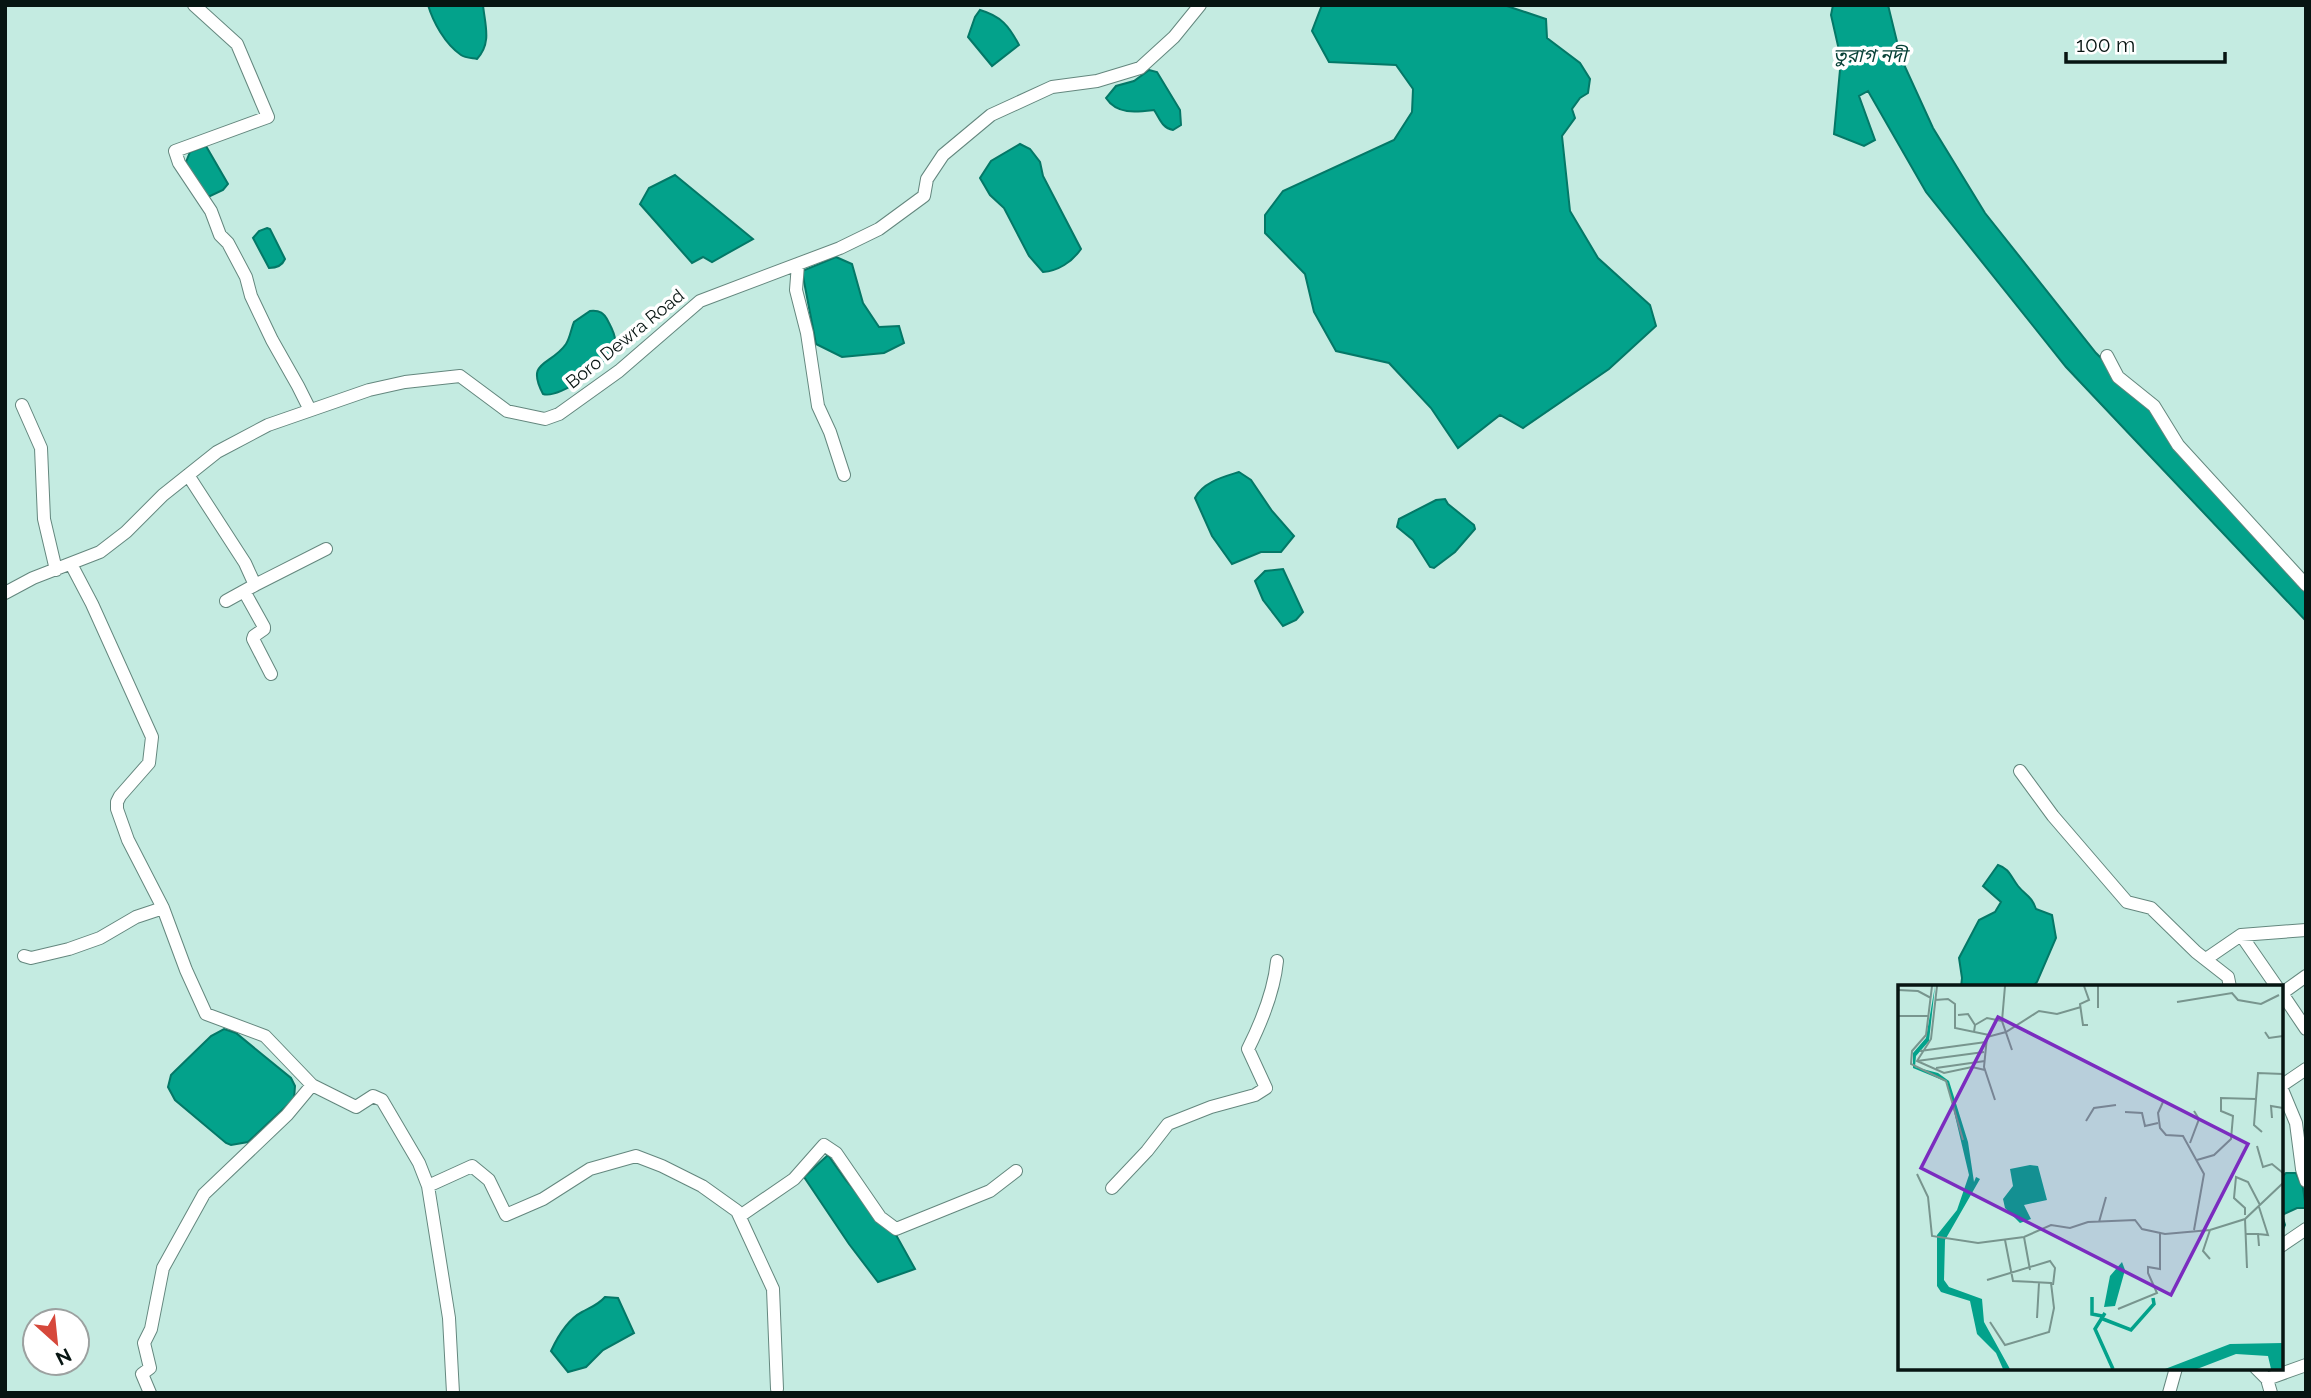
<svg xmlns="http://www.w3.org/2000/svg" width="2311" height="1398" viewBox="0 0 2311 1398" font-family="Raleway,'Noto Sans Bengali',sans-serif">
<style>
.water{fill:#03a28b;stroke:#047867;stroke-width:2}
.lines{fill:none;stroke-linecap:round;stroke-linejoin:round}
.minor-casing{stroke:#64877e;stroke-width:14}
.minor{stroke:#fff;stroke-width:12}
.labels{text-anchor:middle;stroke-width:7;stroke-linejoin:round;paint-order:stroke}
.street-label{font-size:18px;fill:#071512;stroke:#fff}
.water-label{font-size:19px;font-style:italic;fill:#084238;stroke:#fff}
.inset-river{fill:none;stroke:#03a28b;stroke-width:3.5}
.inset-road{fill:none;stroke:#78958e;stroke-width:2}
.view{fill:#7b2cbf;fill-opacity:0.15;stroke:#7b2cbf;stroke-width:3.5}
.inset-edge{fill:none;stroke:#071512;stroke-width:3.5}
</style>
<rect width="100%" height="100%" fill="#c4ebe1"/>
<path class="water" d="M 428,5 L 483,5 C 485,25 492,43 477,59 C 472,58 465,58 461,55 C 445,44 433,22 428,5 Z
M 1322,5 L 1504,5 L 1546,19 L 1547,38 L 1580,63 L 1590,79 L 1588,93 L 1580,98 L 1572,109 L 1575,118 L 1562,136 L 1570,211 L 1598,258 L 1650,305 L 1656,326 L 1609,369 L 1523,428 L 1500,415 L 1458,448 L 1431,408 L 1389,363 L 1336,351 L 1314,312 L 1305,274 L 1265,233 L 1265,215 L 1283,191 L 1394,140 L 1412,112 L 1413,89 L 1396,65 L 1329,62 L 1312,31 Z
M 1833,5 L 1888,5 L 1901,58 L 1933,128 L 1985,213 L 2096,353 L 2143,400 L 2306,585 L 2306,621 L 2066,367 L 1926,192 L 1868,91 L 1859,96 L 1875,140 L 1864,146 L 1834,134 L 1841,59 L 1831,15 Z
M 980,10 C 1001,16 1009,26 1019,45 L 992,66 L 968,37 L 975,17 Z
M 1149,70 L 1157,72 L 1180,110 L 1181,125 L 1173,130 C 1162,128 1160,119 1154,110 C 1137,112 1117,115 1106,98 L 1116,86 L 1134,81 Z
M 1020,144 L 1030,149 L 1040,162 L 1043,176 L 1081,249 C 1072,262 1058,271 1043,272 L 1029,256 L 1004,208 L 990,195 L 980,178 L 991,161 Z
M 206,146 L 228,184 L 223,190 L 208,197 L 199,188 L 186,162 L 190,152 Z
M 675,175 L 753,239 L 712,262 L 703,257 L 692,263 L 640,204 L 649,188 Z
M 267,228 L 270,229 L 285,259 C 282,266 276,268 269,268 L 253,238 L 259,231 Z
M 836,257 L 852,264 L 863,303 L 879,327 L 899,326 L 904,343 L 884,353 L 842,357 L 816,344 L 802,271 Z
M 590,311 C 600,310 604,313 608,321 C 611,327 616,335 615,342 C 614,360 560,400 543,394 C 525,360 551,366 566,344 C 570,338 571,329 574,322 Z
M 1239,472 L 1251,480 L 1272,511 L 1294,536 L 1281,552 L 1261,552 L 1232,564 L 1212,536 L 1195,498 C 1203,482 1223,477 1239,472 Z
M 1445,499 L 1448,504 L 1474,525 L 1475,529 L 1455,552 L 1434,568 L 1430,567 L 1413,540 L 1397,527 L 1399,519 L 1436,500 Z
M 1283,569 L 1303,612 L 1296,620 L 1283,626 L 1263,600 L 1255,581 L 1265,571 Z
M 1998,865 C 2010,869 2010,876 2018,886 C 2026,896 2031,895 2036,909 L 2052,915 L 2056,938 L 2037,982 L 2032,987 L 1961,987 L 1962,978 L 1959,958 L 1979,920 L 1995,912 L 2001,902 L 1983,886 Z
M 224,1029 L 236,1033 L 291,1078 L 295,1086 L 294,1099 L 248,1142 L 231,1145 L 226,1143 L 175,1100 L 168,1087 L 171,1075 L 175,1071 L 211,1036 Z
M 828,1155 L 845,1179 L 869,1208 L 895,1233 L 915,1269 L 878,1282 L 849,1244 L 804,1177 Z
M 2286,1173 L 2296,1173 L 2303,1188 L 2306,1208 L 2297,1208 L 2282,1215 L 2285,1225 L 2281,1233 L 2281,1178 Z
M 605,1297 L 618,1298 L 634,1333 L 603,1350 L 586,1367 L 568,1372 L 551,1351 C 558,1336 567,1320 582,1312 C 591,1307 598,1305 605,1297 Z"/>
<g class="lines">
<g class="minor-casing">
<path id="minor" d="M 194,5 L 237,44 L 268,117 L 175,151 L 179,163 L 211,211 L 220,235 L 228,243 L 246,277 L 251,296 L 272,340 L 298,386 L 310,410
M 798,264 L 796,290 L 807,333 L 818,406 L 830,432 L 844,475
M 2107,356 L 2118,377 L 2154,406 L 2178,445 L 2306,585
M 22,405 L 41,448 L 44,519 L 56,570
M 188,475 L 245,563 L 255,585 L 226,601
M 71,564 L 92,604 L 152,737 L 149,763 L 120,796 L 117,802 L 117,809 L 128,840 L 163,908 L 186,970 L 206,1014 L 265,1036 L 312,1085 L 356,1107 L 373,1096 L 382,1100 L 419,1163 L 428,1186 L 472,1166 L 489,1180 L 506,1215 L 543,1199 L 590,1169 L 636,1156 L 662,1166 L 702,1186 L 737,1211 L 773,1289 L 777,1389
M 255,585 L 326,549
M 244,591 L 264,627 L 264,629 L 254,636 L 253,639 L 271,674
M 5,593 L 33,578 L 100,552 L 126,532 L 163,495 L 217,452 L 268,425 L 369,390 L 405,382 L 460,376 L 507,411 L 545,419 L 559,414 L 619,371 L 700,301 L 840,248 L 879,229 L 924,196 L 927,179 L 943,155 L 991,115 L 1052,87 L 1097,81 L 1140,68 L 1174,37 L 1200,5
M 2020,771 L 2053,816 L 2127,902 L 2151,908 L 2196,952 L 2228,977 L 2230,987
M 2241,935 L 2277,987
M 24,956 L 31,958 L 69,949 L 100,938 L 136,917 L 163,908
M 2206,959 L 2241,935 L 2306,930
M 2281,992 L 2306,1029
M 2281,994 L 2306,976
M 2281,1086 L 2306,1069
M 2281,1087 L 2296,1123 L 2302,1169 L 2306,1181
M 428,1186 L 449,1318 L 453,1393
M 1112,1188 L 1147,1151 L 1168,1124 L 1211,1107 L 1255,1095 L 1266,1088 L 1248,1049 C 1262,1021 1274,992 1277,961
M 740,1216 L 794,1179 L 824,1145 L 836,1153 L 880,1217 L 896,1229 L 990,1191 L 1016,1171
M 2281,1246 L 2306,1229
M 2256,1368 L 2267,1379 L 2271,1393
M 2267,1379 L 2306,1365
M 150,1393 L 142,1374 L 150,1368 L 144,1343 L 151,1329 L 163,1268 L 204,1194 L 287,1115 L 312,1085
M 2169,1393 L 2176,1368"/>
</g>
<use href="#minor" class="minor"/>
</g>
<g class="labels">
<g class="street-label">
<text transform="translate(625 339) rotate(-39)" y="6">Boro Dewra Road</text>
</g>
<g class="water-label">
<text x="1870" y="62">তুরাগ নদী</text>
</g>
</g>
<g transform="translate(1898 985)">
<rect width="385" height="385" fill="#c4ebe1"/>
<path d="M 37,1 L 31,56 L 18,71 L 17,82 L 40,88 L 51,96 L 70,157 L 76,197 L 78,192 L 82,194 L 47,255 L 46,295 L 51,302 L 84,314 L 86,337 L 112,384 L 105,384 L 98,368 L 79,349 L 72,316 L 43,307 L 39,301 L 39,250 L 59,225 L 71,190 L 49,97 L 15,83 L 15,68 L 28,53 ZM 132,180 L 140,181 L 149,215 L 126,220 L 133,234 L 122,238 L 107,223 L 105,214 L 115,201 L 112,184 ZM 224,277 L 227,285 L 217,321 L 206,322 L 212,291 ZM 385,358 L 385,384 L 373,384 L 370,371 L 338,369 L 299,384 L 267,384 L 332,359 Z" fill="#03a28b"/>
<path class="inset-river" d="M 194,312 L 194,329 L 204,331M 207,328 L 197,344 L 215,384M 205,334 L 233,345 L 256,319 L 255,313"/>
<path class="inset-road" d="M 34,1 L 28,50 L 14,66 L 13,79 L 48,96 L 65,155M 39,1 L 33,54 L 19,76 L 46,88 L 74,82 L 87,85M 107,1 L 104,36 L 114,65M 186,1 L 191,15 L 182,19 L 185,40 L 190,40M 200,1 L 200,23M 0,5 L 20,6 L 33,13M 37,15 L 50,14 L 57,19 L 57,43 L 91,50M 279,17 L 334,8 L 340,15 L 363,19 L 381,10M 60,30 L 70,29 L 77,40M 0,31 L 30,31M 76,47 L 77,40 L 89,33 L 104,36M 367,47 L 371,53 L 385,51M 22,66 L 88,57M 19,76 L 86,67M 38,83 L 87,76M 97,115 L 86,82 L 89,52 L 108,47 L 141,26 L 159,29 L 183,22M 265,117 L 260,128 L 262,143 L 268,150 L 285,151 L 306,189 L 296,245M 227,127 L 244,128 L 247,141 L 260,138M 374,133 L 373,121 L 385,123M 188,136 L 196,123 L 218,120M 364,147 L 356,140 L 360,88 L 385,89M 292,158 L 301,134 L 296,126M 359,161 L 365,182 L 374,179 L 385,188M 299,175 L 316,170 L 333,154 L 335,131 L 323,126 L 323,113 L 358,114M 19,189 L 30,212 L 34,251 L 80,258 L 126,252 L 153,240 L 172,243 L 190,237 L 237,235 L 244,244 L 267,249 L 312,245 L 347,234 L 385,198M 347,230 L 347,223 L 336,213 L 338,192 L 350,197 L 362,220M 347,234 L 349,283M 201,237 L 208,212M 312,245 L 305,266 L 312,274M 347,249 L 360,249 L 361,261M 360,249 L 370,250 L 361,222M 126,252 L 132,285M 89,295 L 152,276 L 157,283 L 155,300M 220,324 L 259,308 L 250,288 L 250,282 L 262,284 L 262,248M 139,333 L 141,298M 92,337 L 107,360 L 151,347 L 156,323 L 153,298 L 115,296 L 107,255"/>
<path class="view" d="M 100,32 L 350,159 L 273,310 L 23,183 Z"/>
<rect width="385" height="385" class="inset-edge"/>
</g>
<rect width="2311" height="1398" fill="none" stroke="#071512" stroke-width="14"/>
<g transform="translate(56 1342) rotate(153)"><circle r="33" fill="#ffffff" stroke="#9ca1a0" stroke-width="2"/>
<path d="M0-5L12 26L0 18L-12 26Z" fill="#d6483b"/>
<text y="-10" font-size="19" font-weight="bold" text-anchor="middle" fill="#071512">N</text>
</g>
<path d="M2066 52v10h159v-10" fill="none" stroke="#071512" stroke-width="3.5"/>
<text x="2076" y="52" font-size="21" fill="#071512" stroke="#ffffff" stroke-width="5" paint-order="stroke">100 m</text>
</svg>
